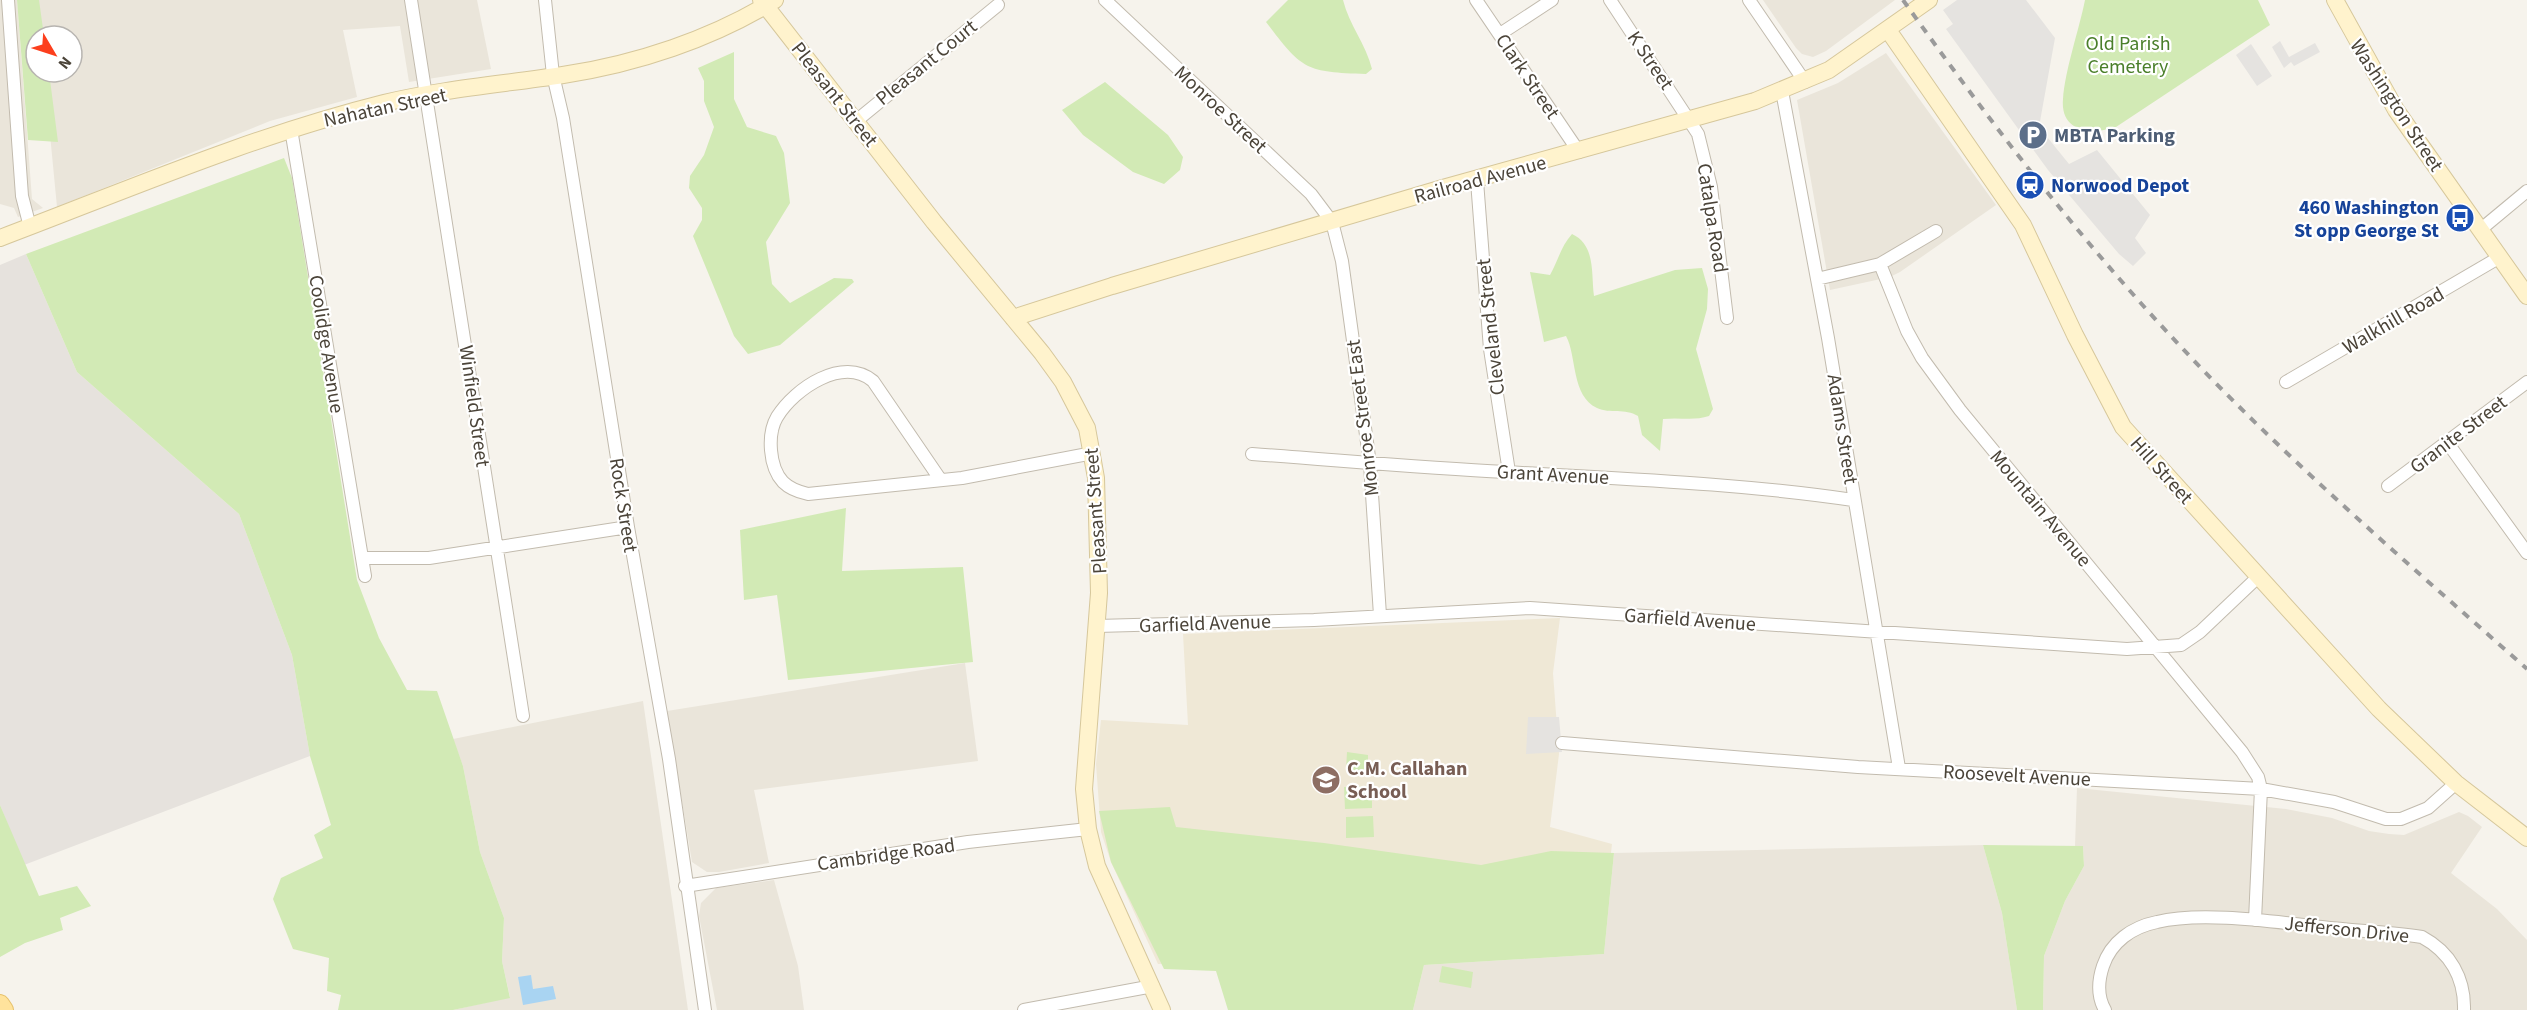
<svg xmlns="http://www.w3.org/2000/svg" width="2527" height="1010" viewBox="0 0 2527 1010" font-family="'Source Sans 3',sans-serif">
<style>
.residential{fill:#eae5da}
.industrial{fill:#e6e2dd}
.education{fill:#efe8d6}
.green{fill:#d2eab5}
.parking{fill:#e5e3e0}
.water{fill:#a9d4f2}
.lines{fill:none;stroke-linecap:round;stroke-linejoin:round}
.street-casing{stroke:#c2bbae;stroke-width:14}
.secondary-casing{stroke:#d6c79b;stroke-width:18}
.primary-casing{stroke:#e6c16a;stroke-width:20}
.street{stroke:#fff;stroke-width:12}
.secondary{stroke:#fff3cd;stroke-width:16}
.primary{stroke:#ffe39c;stroke-width:18}
.rail{stroke:#9a9a9a;stroke-width:4;stroke-dasharray:8 8;stroke-linecap:butt}
.labels{text-anchor:middle;stroke-width:4.5;stroke-linejoin:round;paint-order:stroke}
.park-label{font-size:20px;fill:#4a7f2a;stroke:#fff}
.street-label{font-size:20px;fill:#4b4439;stroke:#fff}
.service-label{font-size:20px;font-weight:bold;fill:#4e5e75;stroke:#fff;text-anchor:start}
.transit-label{font-size:20px;font-weight:bold;fill:#164399;stroke:#fff;text-anchor:start}
.education-label{font-size:20px;font-weight:bold;fill:#785e54;stroke:#fff;text-anchor:start}
</style>
<rect width="100%" height="100%" fill="#f6f3ec"/>
<path class="residential" d="M 0,0 L 17,0 L 32,199 L 43,208 L 18,217 L 14,208 L 0,204 Z
M 37,0 L 477,0 L 491,69 L 409,82 L 400,26 L 343,30 L 357,97 L 270,121 L 57,207 L 44,72 L 72,72 L 72,36 L 41,36 Z
M 1763,0 L 1895,0 L 1826,51 L 1813,57 L 1802,54 L 1796,48 Z
M 1886,53 L 1996,205 L 1900,272 L 1890,277 L 1830,290 L 1797,100 L 1838,83 Z
M 965,663 L 978,761 L 754,790 L 769,863 L 719,872 L 707,872 L 692,862 L 667,711 Z
M 643,701 L 688,1010 L 453,1010 L 510,997 L 502,961 L 504,918 L 480,852 L 463,766 L 453,739 Z
M 2077,788 L 2286,809 L 2332,818 L 2369,831 L 2389,834 L 2404,835 L 2459,812 L 2468,816 L 2482,827 L 2451,873 L 2497,909 L 2527,940 L 2527,1010 L 2043,1010 L 2044,956 L 2065,901 L 2084,866 L 2083,846 L 2075,846 Z
M 1983,845 L 2002,913 L 2017,1010 L 1413,1010 L 1424,965 L 1604,954 L 1614,853 Z
M 774,880 L 798,966 L 804,1010 L 717,1010 L 699,916 L 701,903 L 716,888 Z"/>
<path class="industrial" d="M 26,254 L 77,372 L 239,514 L 292,655 L 310,756 L 24,865 L 0,805 L 0,265 Z"/>
<path class="education" d="M 1560,618 L 1553,673 L 1559,754 L 1550,827 L 1612,844 L 1600,951 L 1158,964 L 1111,862 L 1101,832 L 1096,764 L 1101,720 L 1188,725 L 1183,634 Z"/>
<path class="green" d="M 17,0 L 39,0 L 44,36 L 36,36 L 36,72 L 49,72 L 58,142 L 28,140 Z
M 1288,0 L 1343,0 C 1349,25 1366,44 1372,69 L 1366,74 C 1304,72 1302,69 1266,22 Z
M 2085,0 L 2258,0 L 2270,25 L 2116,127 C 2093,135 2060,133 2063,99 C 2065,70 2079,30 2085,0 Z
M 734,52 L 734,99 L 747,127 L 776,136 L 784,153 L 790,203 L 766,242 L 772,284 L 790,303 L 834,278 L 852,279 L 854,282 L 780,345 L 748,354 L 734,336 L 693,236 L 702,220 L 702,208 L 689,188 L 690,176 L 704,155 L 714,127 L 704,101 L 704,81 L 698,68 Z
M 1105,82 L 1168,135 L 1183,157 L 1180,170 L 1164,184 L 1133,172 L 1083,135 L 1062,110 Z
M 284,158 L 292,178 L 357,580 L 379,638 L 407,690 L 437,691 L 463,766 L 480,852 L 504,918 L 502,961 L 510,998 L 453,1010 L 338,1010 L 341,995 L 327,991 L 329,958 L 293,949 L 273,899 L 281,878 L 323,858 L 314,835 L 331,825 L 310,756 L 292,655 L 239,514 L 77,372 L 26,254 Z
M 1572,234 C 1596,245 1591,274 1594,296 L 1675,270 L 1702,268 L 1708,289 L 1707,309 L 1696,349 L 1713,409 L 1709,416 C 1694,421 1680,417 1663,419 L 1660,451 L 1642,435 L 1638,416 C 1625,408 1610,414 1597,408 C 1571,396 1577,356 1566,336 L 1544,342 L 1530,272 L 1550,275 C 1558,261 1561,246 1572,234 Z
M 846,508 L 842,571 L 963,567 L 973,662 L 788,680 L 777,595 L 744,600 L 740,530 Z
M 1347,752 L 1368,755 L 1368,770 L 1363,773 L 1346,770 Z
M 1372,786 L 1372,808 L 1345,809 L 1344,787 Z
M 0,805 L 39,896 L 77,886 L 91,906 L 60,918 L 63,930 L 25,943 L 0,957 Z
M 1170,807 L 1176,827 L 1324,843 L 1481,865 L 1551,851 L 1614,853 L 1604,954 L 1424,965 L 1413,1010 L 1228,1010 L 1216,971 L 1164,969 L 1111,862 L 1099,811 Z
M 1373,816 L 1374,837 L 1346,838 L 1346,817 Z
M 1983,845 L 2083,846 L 2084,866 L 2065,901 L 2044,956 L 2043,1010 L 2017,1010 L 2002,913 Z
M 1442,966 L 1473,972 L 1471,988 L 1439,982 Z"/>
<path class="parking" d="M 1957,0 L 2026,0 L 2055,38 L 2039,127 L 2069,164 L 2097,150 L 2150,215 L 2135,238 L 2146,253 L 2133,266 L 2119,254 L 2048,170 L 1946,29 L 1953,24 L 1943,10 Z
M 2280,41 L 2289,57 L 2315,43 L 2320,52 L 2294,66 L 2291,62 L 2284,68 L 2272,47 Z
M 2251,44 L 2272,76 L 2257,86 L 2236,55 Z
M 1528,717 L 1559,717 L 1562,752 L 1526,754 Z"/>
<path class="water" d="M 531,975 L 533,989 L 553,986 L 556,999 L 523,1005 L 518,977 Z"/>
<g class="lines">
<g class="street-casing">
<path id="street" d="M 8,0 L 22,196 L 30,227
M 411,0 L 523,716
M 545,0 L 553,75 L 563,118 L 628,527 L 669,759 L 705,1010
M 1105,0 L 1311,194 L 1332,222 L 1342,261 L 1370,464 L 1380,615
M 1476,0 L 1579,152
M 1610,0 L 1698,134 L 1711,187 L 1727,318
M 1749,0 L 1805,82
M 1500,34 L 1552,0
M 1782,91 L 1828,338 L 1899,768
M 856,121 L 998,5
M 291,129 L 365,576
M 1477,181 L 1490,349 L 1509,472
M 2480,230 L 2527,191
M 1880,264 L 1936,231
M 1817,279 L 1880,264 L 1907,331 L 1922,358 L 1960,410 L 2242,752 L 2258,777 L 2261,789 L 2255,920
M 2286,382 L 2500,257
M 2447,442 L 2527,553
M 1252,454 C 1337,460 1421,468 1506,472 C 1622,479 1738,483 1853,500
M 940,479 L 873,381 C 843,356 795,388 777,417 C 767,434 769,467 783,482 C 790,489 799,492 808,494 L 962,478 L 1093,453
M 2388,486 L 2527,382
M 363,558 L 429,558 L 628,527
M 1097,626 L 1314,620 L 1530,608 L 2127,649 L 2181,645 L 2200,632 L 2258,577
M 1562,743 L 1858,767 L 2261,789 L 2334,802 L 2386,819 L 2401,819 L 2428,808 L 2456,783
M 685,886 L 968,842 L 1088,829
M 1024,1010 L 1153,986
M 2105,1010 C 2097,996 2098,981 2103,966 C 2111,942 2132,927 2157,922 C 2202,911 2275,922 2322,927 C 2355,931 2389,932 2422,937 C 2450,952 2465,978 2464,1010"/>
</g>
<g class="secondary-casing">
<path id="secondary" d="M 761,0 L 934,222 L 1042,353 L 1063,382 L 1087,428 L 1096,478 L 1099,593 L 1084,789 L 1088,829 L 1097,866 L 1162,1010
M 2335,0 L 2396,110 L 2527,296
M 1888,30 L 2023,225 L 2075,335 L 2123,427 L 2379,709 L 2456,783 L 2527,838
M 0,238 C 127,190 252,136 384,103 C 442,89 504,84 563,75 C 636,64 712,39 775,0
M 1013,318 L 1112,286 L 1443,188 L 1755,101 L 1829,70 L 1929,0"/>
</g>
<g class="primary-casing">
<path id="primary" d="M 0,1004 L 4,1010"/>
</g>
<use href="#street" class="street"/>
<use href="#secondary" class="secondary"/>
<use href="#primary" class="primary"/>
<path class="rail" d="M 1903,0 C 1990,122 2080,240 2183,349 C 2290,463 2410,565 2527,669"/>
</g>
<defs>
<g id="parking-disc" transform="scale(1.5)"><circle r="9.5" fill="#5c6f8a" stroke="#fff"/><path d="M-3.5-5.5H1a3.5 3.5 0 0 1 0 7H-1V5.5H-3.5ZM-1-3.4V-.6H.8a1.4 1.4 0 0 0 0-2.8Z" fill="#fff"/></g>
<g id="station-disc" transform="scale(1.5)"><circle r="9.5" fill="#1a4fb4" stroke="#fff"/><path d="M-3-6H3Q5-6 5-4V2Q5 4 3 4L4.5 6H3L1.5 4h-3L-3 6H-4.5L-3 4Q-5 4-5 2V-4Q-5-6-3-6ZM-3.5-4v3h7v-3ZM-3.5 1v1.5H-2V1ZM2 1v1.5H3.5V1Z" fill="#fff"/></g>
<g id="bus-disc" transform="scale(1.5)"><circle r="9.5" fill="#1a4fb4" stroke="#fff"/><path d="M-5-6H5V4H4V6H2V4H-2V6H-4V4H-5ZM-3.5-4V0h7V-4ZM-3.5 1.2v1.5H-2V1.2ZM2 1.2v1.5H3.5V1.2Z" fill="#fff"/></g>
<g id="school-disc" transform="scale(1.5)"><circle r="9.5" fill="#8d6e63" stroke="#fff"/><path d="M0-5L7-2L0 1L-7-2ZM-4 1L0 2.5L4 1V4Q0 6-4 4Z" fill="#fff"/></g>
</defs>
<g fill-rule="evenodd">
<use href="#parking-disc" x="2033" y="135"/>
<use href="#station-disc" x="2030" y="185"/>
<use href="#bus-disc" x="2460" y="218"/>
<use href="#school-disc" x="1326" y="780"/>
</g>
<g class="labels">
<g class="park-label">
<text x="2128" y="50">Old Parish<tspan x="2128" dy="23">Cemetery</tspan></text>
</g>
<g class="street-label">
<text transform="translate(1651 60) rotate(56)" y="7">K Street</text>
<text transform="translate(926 62) rotate(-39)" y="7">Pleasant Court</text>
<text transform="translate(1528 76) rotate(56)" y="7">Clark Street</text>
<text transform="translate(835 94) rotate(52)" y="7">Pleasant Street</text>
<text transform="translate(2397 105) rotate(57)" y="7">Washington Street</text>
<text transform="translate(385 107) rotate(-12)" y="7">Nahatan Street</text>
<text transform="translate(1221 109) rotate(43)" y="7">Monroe Street</text>
<text transform="translate(1480 179) rotate(-15)" y="7">Railroad Avenue</text>
<text transform="translate(1713 218) rotate(81)" y="7">Catalpa Road</text>
<text transform="translate(2393 320) rotate(-30)" y="7">Walkhill Road</text>
<text transform="translate(1490 327) rotate(-96)" y="7">Cleveland Street</text>
<text transform="translate(327 344) rotate(81)" y="7">Coolidge Avenue</text>
<text transform="translate(475 406) rotate(82)" y="7">Winfield Street</text>
<text transform="translate(1362 418) rotate(-97)" y="7">Monroe Street East</text>
<text transform="translate(1843 429) rotate(81)" y="7">Adams Street</text>
<text transform="translate(2458 434) rotate(-37)" y="7">Granite Street</text>
<text transform="translate(2162 470) rotate(48)" y="7">Hill Street</text>
<text transform="translate(1553 474) rotate(3)" y="7">Grant Avenue</text>
<text transform="translate(624 505) rotate(81)" y="7">Rock Street</text>
<text transform="translate(2041 508) rotate(50)" y="7">Mountain Avenue</text>
<text transform="translate(1095 511) rotate(-94)" y="7">Pleasant Street</text>
<text transform="translate(1690 619) rotate(4)" y="7">Garfield Avenue</text>
<text transform="translate(1205 623) rotate(-2)" y="7">Garfield Avenue</text>
<text transform="translate(2017 775) rotate(3)" y="7">Roosevelt Avenue</text>
<text transform="translate(886 854) rotate(-8)" y="7">Cambridge Road</text>
<text transform="translate(2347 929) rotate(6)" y="7">Jefferson Drive</text>
</g>
<g class="service-label">
<text x="2054" y="142">MBTA Parking</text>
</g>
<g class="transit-label">
<text x="2051" y="192">Norwood Depot</text>
<text x="2439" y="214" text-anchor="end">460 Washington<tspan x="2439" dy="23">St opp George St</tspan></text>
</g>
<g class="education-label">
<text x="1347" y="775">C.M. Callahan<tspan x="1347" dy="23">School</tspan></text>
</g>
</g>
<g transform="translate(54 54) rotate(129)"><circle r="28" fill="#ffffff" stroke="#b7b4b0" stroke-width="1.5"/>
<path d="M0-4.5L10 22L0 15L-10 22Z" fill="#fc3f1d"/>
<text y="-9" font-size="16" font-weight="bold" text-anchor="middle" fill="#4b4439">N</text>
</g>
</svg>
